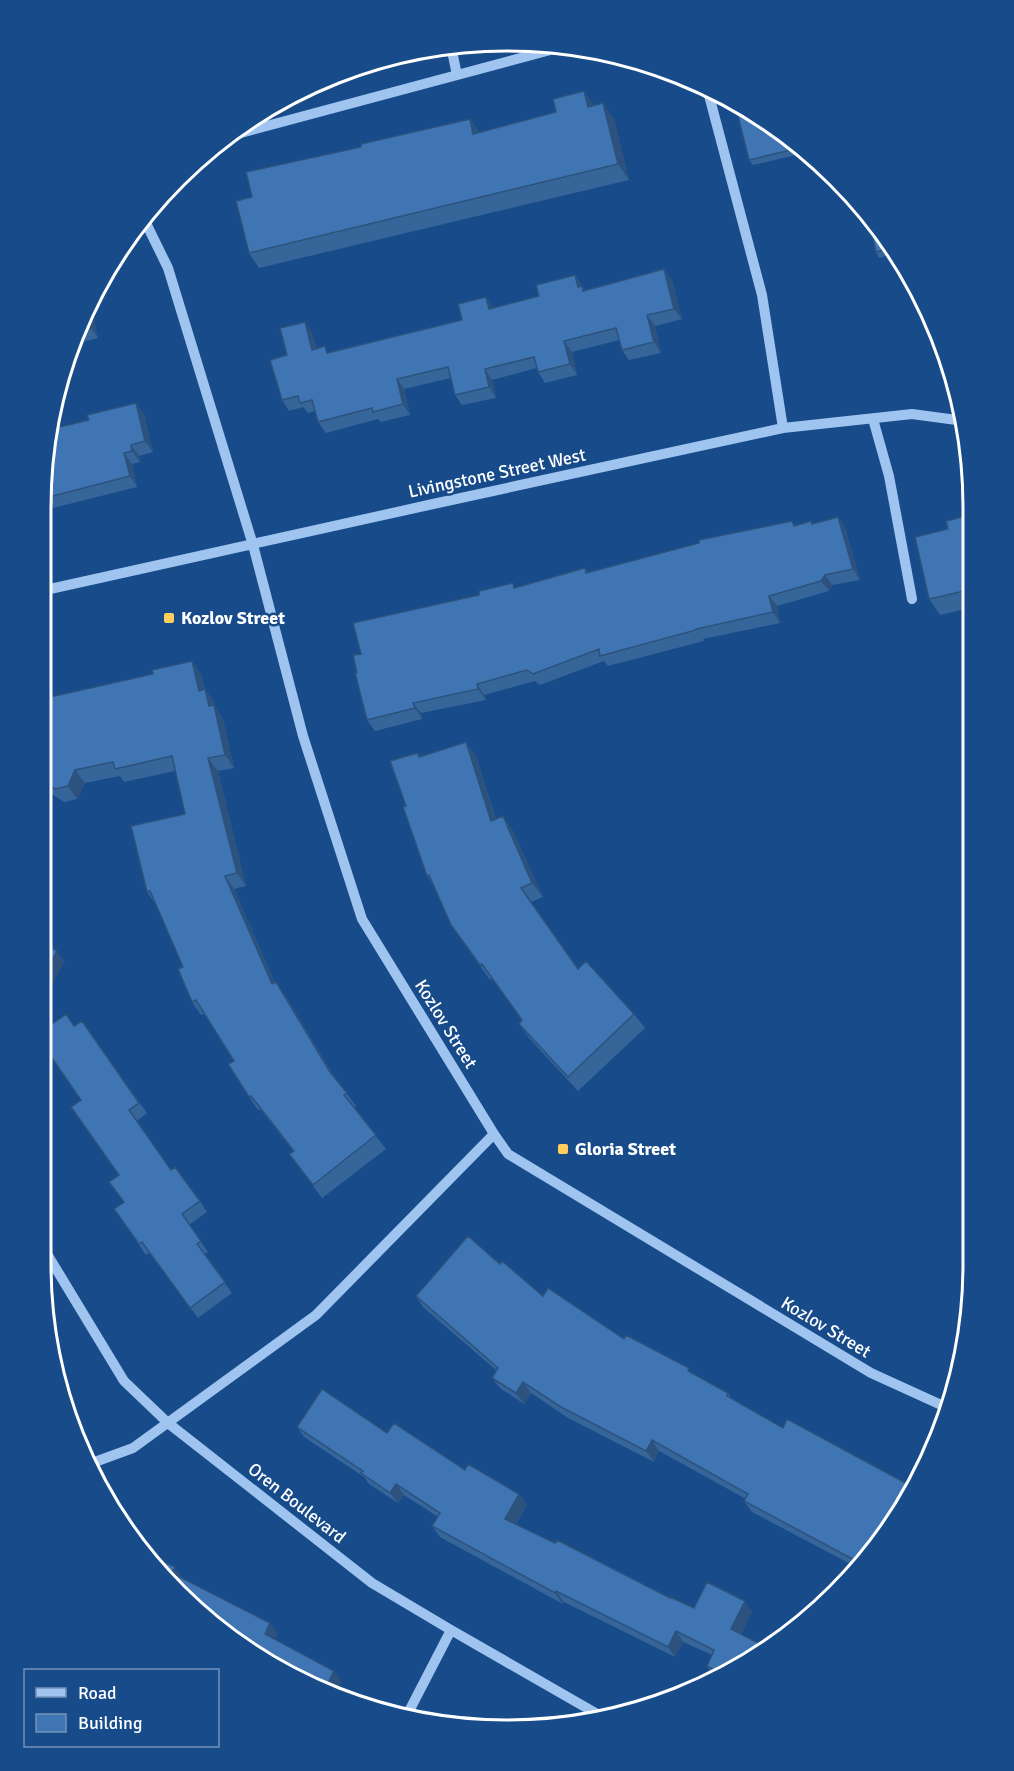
<svg xmlns="http://www.w3.org/2000/svg" width="1014" height="1771" viewBox="0 0 1014 1771" font-family="Signika,sans-serif">
<style>
.lines{fill:none;stroke-linecap:round;stroke-linejoin:round}
.minor{stroke:#9fc4ef;stroke-width:10}
.wall{fill:#36659a}
.shaded-wall{fill:#2c527d}
.building{fill:#3f75b3;stroke:#2c527d;stroke-width:1.5}
.poi-dot{fill:#ffce5d;stroke:#174b8a;stroke-width:2}
.labels{text-anchor:middle;stroke-width:5;stroke-linejoin:round;paint-order:stroke}
.street-label{font-size:18px;fill:#fff;stroke:#174b8a}
.poi-label{font-size:18px;font-weight:bold;fill:#fff;stroke:#174b8a;text-anchor:start}
.rim{fill:none;stroke:#fff;stroke-width:3}
</style>
<rect width="100%" height="100%" fill="#174b8a"/>
<g class="lines">
<path class="minor" d="M 451,46 L 457,75
M 707,88 L 762,295 L 783,428
M 222,138 L 569,45
M 143,217 L 168,268 L 253,545 L 303,736 L 362,919 L 494,1134 L 508,1154 L 871,1373 L 950,1409
M 873,419 L 889,476 L 912,599
M 41,591 L 433,504 L 783,428 L 912,414 L 964,421
M 41,1244 L 124,1381 L 168,1423 L 372,1583 L 451,1630 L 599,1715
M 92,1463 L 133,1448 L 316,1315 L 494,1134
M 406,1717 L 451,1630"/>
</g>
<path class="wall" d="M 401,54 L 404,62 L 304,87 L 387,56 Z
M 741,103 L 805,153 L 753,165 L 749,160 Z
M 594,105 L 614,119 L 629,180 L 259,268 L 249,253 L 361,147 L 470,119 L 479,132 Z
M 867,214 L 895,248 L 897,253 L 879,258 L 876,252 Z
M 664,269 L 672,280 L 682,319 L 655,326 L 661,353 L 629,360 L 622,350 L 619,340 L 572,352 L 577,375 L 545,383 L 538,372 L 537,368 L 492,380 L 496,398 L 462,405 L 455,395 L 451,378 L 404,389 L 410,415 L 381,422 L 378,419 L 326,433 L 318,422 L 315,411 L 308,413 L 303,407 L 289,411 L 282,400 L 287,355 L 312,333 L 317,349 L 329,352 L 462,320 L 494,308 L 539,296 L 575,275 L 585,290 Z
M 89,304 L 91,306 L 98,338 L 71,345 Z
M 69,349 L 72,359 L 64,361 L 65,357 Z
M 144,414 L 153,452 L 139,456 L 140,462 L 132,464 L 137,487 L 41,511 L 41,477 Z
M 970,515 L 970,608 L 940,615 L 929,599 L 948,529 Z
M 838,517 L 845,527 L 860,580 L 832,585 L 829,591 L 777,606 L 780,623 L 703,639 L 704,641 L 608,666 L 604,661 L 540,685 L 535,681 L 484,695 L 486,700 L 421,713 L 422,719 L 375,731 L 367,720 L 357,673 L 361,654 L 516,587 L 585,568 L 588,572 L 792,521 L 795,525 L 813,524 Z
M 201,674 L 205,689 L 214,702 L 216,708 L 223,719 L 234,768 L 218,771 L 246,886 L 234,889 L 275,983 L 285,995 L 336,1079 L 356,1106 L 354,1108 L 386,1149 L 322,1198 L 289,1154 L 293,1151 L 260,1109 L 258,1110 L 249,1097 L 234,1061 L 204,1014 L 201,1015 L 192,1002 L 183,967 L 156,905 L 147,892 L 185,814 L 175,771 L 124,782 L 120,776 L 85,783 L 77,799 L 64,802 L 49,792 L 41,794 L 41,699 Z
M 466,742 L 476,756 L 496,819 L 503,816 L 513,831 L 543,897 L 531,902 L 578,969 L 634,1014 L 645,1028 L 578,1091 L 529,1038 L 519,1024 L 522,1021 L 492,978 L 490,980 L 451,925 L 433,884 L 427,876 L 406,806 L 417,753 L 420,756 Z
M 82,1021 L 147,1113 L 137,1121 L 171,1170 L 200,1201 L 207,1212 L 189,1225 L 208,1252 L 204,1254 L 232,1293 L 198,1318 L 149,1253 L 146,1255 L 114,1209 L 124,1202 L 119,1175 L 75,1026 Z
M 500,1264 L 543,1296 L 694,1374 L 728,1393 L 733,1400 L 911,1498 L 854,1566 L 752,1512 L 744,1501 L 746,1499 L 659,1451 L 654,1462 L 568,1418 L 531,1393 L 524,1404 L 500,1388 L 492,1378 L 497,1371 L 423,1307 L 416,1296 Z
M 297,1427 L 387,1433 L 465,1470 L 519,1494 L 527,1505 L 516,1524 L 670,1598 L 694,1608 L 752,1612 L 741,1634 L 764,1646 L 714,1677 L 707,1666 L 712,1655 L 683,1642 L 675,1657 L 564,1602 L 563,1604 L 440,1537 L 432,1526 L 438,1517 L 404,1495 L 398,1503 L 369,1484 L 364,1477 L 304,1437 Z"/>
<path class="shaded-wall" d="M 398,54 L 401,54 L 404,62 Z
M 584,91 L 595,107 L 588,107 Z
M 603,103 L 614,119 L 629,180 L 618,164 Z
M 470,119 L 480,134 L 473,134 Z
M 664,269 L 672,280 L 682,319 L 674,309 Z
M 575,275 L 589,297 L 578,287 Z
M 486,297 L 493,308 L 489,309 Z
M 89,304 L 91,306 L 98,338 L 91,328 L 87,310 Z
M 647,315 L 655,326 L 661,353 L 654,342 Z
M 305,322 L 312,333 L 320,361 L 312,350 Z
M 564,341 L 572,352 L 577,375 L 570,364 Z
M 69,349 L 72,359 L 67,353 Z
M 485,369 L 492,380 L 496,398 L 489,387 Z
M 397,379 L 404,389 L 410,415 L 403,404 Z
M 136,403 L 144,414 L 153,452 L 145,441 Z
M 131,445 L 139,456 L 140,462 L 132,451 Z
M 124,453 L 132,464 L 137,487 L 130,476 Z
M 838,517 L 845,527 L 860,580 L 853,569 Z
M 964,570 L 970,578 L 970,591 L 969,590 Z
M 825,575 L 832,585 L 829,591 L 821,581 Z
M 769,596 L 777,606 L 780,623 L 773,612 Z
M 192,661 L 201,674 L 208,704 L 199,691 Z
M 477,684 L 484,695 L 486,700 L 478,689 Z
M 205,689 L 214,702 L 216,708 L 223,719 L 234,768 L 225,755 L 209,706 Z
M 413,703 L 421,713 L 422,719 L 415,708 Z
M 466,742 L 476,756 L 501,836 L 491,821 Z
M 208,758 L 218,771 L 246,886 L 237,873 Z
M 75,770 L 85,783 L 77,799 L 68,786 Z
M 503,816 L 513,831 L 543,897 L 532,883 Z
M 225,876 L 234,889 L 281,997 L 272,984 Z
M 57,951 L 65,962 L 41,1002 L 41,979 Z
M 276,982 L 285,995 L 340,1085 L 330,1072 Z
M 523,1382 L 531,1393 L 524,1404 L 516,1393 Z
M 652,1440 L 659,1451 L 654,1462 L 646,1451 Z
M 396,1484 L 404,1495 L 398,1503 L 390,1493 Z
M 519,1494 L 527,1505 L 512,1529 L 505,1519 Z
M 175,1567 L 182,1577 L 180,1583 L 172,1573 Z
M 556,1591 L 564,1602 L 563,1604 L 555,1593 Z
M 745,1601 L 752,1612 L 738,1640 L 731,1629 Z
M 270,1623 L 278,1634 L 272,1645 L 265,1634 Z
M 676,1631 L 683,1642 L 675,1657 L 668,1647 Z
M 334,1671 L 342,1682 L 336,1692 L 326,1687 Z"/>
<path class="building" d="M 584,91 L 588,107 L 603,103 L 618,164 L 249,253 L 236,201 L 252,197 L 246,172 L 361,147 L 361,144 L 470,119 L 473,134 L 556,112 L 553,99 Z
M 734,100 L 741,103 L 799,148 L 749,160 Z
M 867,214 L 894,247 L 876,252 Z
M 664,269 L 674,309 L 647,315 L 654,342 L 622,350 L 616,328 L 564,341 L 570,364 L 538,372 L 534,357 L 485,369 L 489,387 L 455,395 L 448,367 L 397,379 L 403,404 L 373,412 L 372,408 L 318,422 L 312,400 L 300,403 L 298,396 L 282,400 L 270,360 L 287,355 L 280,328 L 305,322 L 312,350 L 325,346 L 327,353 L 462,320 L 458,304 L 486,297 L 489,309 L 539,296 L 536,285 L 575,275 L 578,287 L 582,286 L 583,291 Z
M 87,310 L 91,328 L 77,331 Z
M 136,403 L 145,441 L 131,445 L 132,451 L 124,453 L 130,476 L 41,499 L 41,477 L 51,429 L 89,420 L 87,415 Z
M 970,515 L 970,569 L 964,570 L 969,590 L 929,599 L 915,537 L 948,529 L 946,521 Z
M 838,517 L 853,569 L 825,575 L 821,581 L 769,596 L 773,612 L 696,629 L 696,630 L 600,656 L 599,649 L 533,674 L 527,670 L 477,684 L 478,689 L 413,703 L 415,708 L 367,720 L 355,673 L 357,673 L 353,655 L 361,654 L 353,623 L 479,595 L 479,591 L 513,583 L 514,588 L 585,568 L 586,573 L 699,543 L 699,540 L 792,521 L 794,526 L 811,521 L 812,524 Z
M 192,661 L 199,691 L 205,689 L 209,706 L 214,705 L 225,755 L 208,758 L 237,873 L 225,876 L 272,984 L 276,982 L 330,1072 L 347,1093 L 344,1095 L 376,1135 L 313,1185 L 289,1154 L 294,1151 L 251,1096 L 249,1097 L 228,1064 L 234,1061 L 196,1000 L 192,1002 L 178,969 L 183,967 L 150,891 L 147,892 L 131,826 L 185,814 L 172,756 L 115,769 L 113,762 L 75,770 L 68,786 L 55,789 L 41,780 L 41,699 L 153,674 L 152,670 Z
M 968,740 L 971,740 L 971,752 Z
M 466,742 L 491,821 L 503,816 L 532,883 L 521,888 L 578,969 L 586,961 L 634,1014 L 568,1077 L 519,1024 L 522,1020 L 482,964 L 480,965 L 451,925 L 429,875 L 427,876 L 403,807 L 406,806 L 390,761 L 417,753 L 419,757 Z
M 41,941 L 57,951 L 41,979 Z
M 66,1014 L 74,1026 L 82,1021 L 139,1103 L 129,1110 L 171,1170 L 175,1167 L 200,1201 L 182,1214 L 201,1241 L 197,1244 L 225,1282 L 190,1308 L 142,1242 L 139,1244 L 114,1209 L 124,1202 L 109,1182 L 119,1175 L 71,1107 L 81,1100 L 41,1042 L 41,1032 Z
M 468,1236 L 500,1264 L 502,1261 L 543,1296 L 548,1288 L 624,1339 L 626,1335 L 689,1368 L 688,1371 L 728,1393 L 727,1396 L 783,1428 L 787,1419 L 915,1488 L 911,1498 L 858,1562 L 744,1501 L 748,1494 L 652,1440 L 646,1451 L 561,1407 L 523,1382 L 516,1393 L 492,1378 L 498,1368 L 416,1296 Z
M 322,1389 L 387,1433 L 394,1423 L 465,1470 L 468,1464 L 519,1494 L 505,1519 L 555,1543 L 557,1540 L 670,1598 L 670,1597 L 694,1608 L 707,1582 L 745,1601 L 731,1629 L 764,1646 L 720,1673 L 707,1666 L 714,1650 L 676,1631 L 668,1647 L 556,1591 L 555,1593 L 432,1526 L 440,1513 L 396,1484 L 390,1493 L 361,1473 L 363,1471 L 297,1427 Z
M 145,1553 L 175,1567 L 172,1573 L 270,1623 L 265,1634 L 334,1671 L 326,1687 L 248,1652 L 144,1555 Z"/>
<g class="poi-dot">
<rect x="163" y="612" width="12" height="12" rx="3"/>
<rect x="557" y="1143" width="12" height="12" rx="3"/>
</g>
<g class="labels">
<g class="street-label">
<text transform="translate(497 473) rotate(-12)" y="6">Livingstone Street West</text>
<text transform="translate(446 1024) rotate(58)" y="6">Kozlov Street</text>
<text transform="translate(826 1327) rotate(31)" y="6">Kozlov Street</text>
<text transform="translate(297 1503) rotate(38)" y="6">Oren Boulevard</text>
</g>
<g class="poi-label">
<text x="181" y="624">Kozlov Street</text>
<text x="575" y="1155">Gloria Street</text>
</g>
</g>
<path d="M0 0H1014V1771H0ZM507 51H507A456 456 0 0 1 963 507V1264A456 456 0 0 1 507 1720H507A456 456 0 0 1 51 1264V507A456 456 0 0 1 507 51Z" fill="#174b8a" fill-rule="evenodd"/>
<path class="rim" d="M507 51H507A456 456 0 0 1 963 507V1264A456 456 0 0 1 507 1720H507A456 456 0 0 1 51 1264V507A456 456 0 0 1 507 51Z"/>
<rect x="24" y="1669" width="195" height="78" fill="#174b8a" stroke="#7493b9" stroke-width="1.5"/>
<rect x="36" y="1688" width="30" height="9" fill="#9fc4ef" stroke="#7493b9" stroke-width="1.5"/>
<text x="78" y="1699" font-size="18" fill="#ffffff">Road</text>
<rect x="36" y="1714" width="30" height="18" fill="#3f75b3" stroke="#7493b9" stroke-width="1.5"/>
<text x="78" y="1729" font-size="18" fill="#ffffff">Building</text>
</svg>
